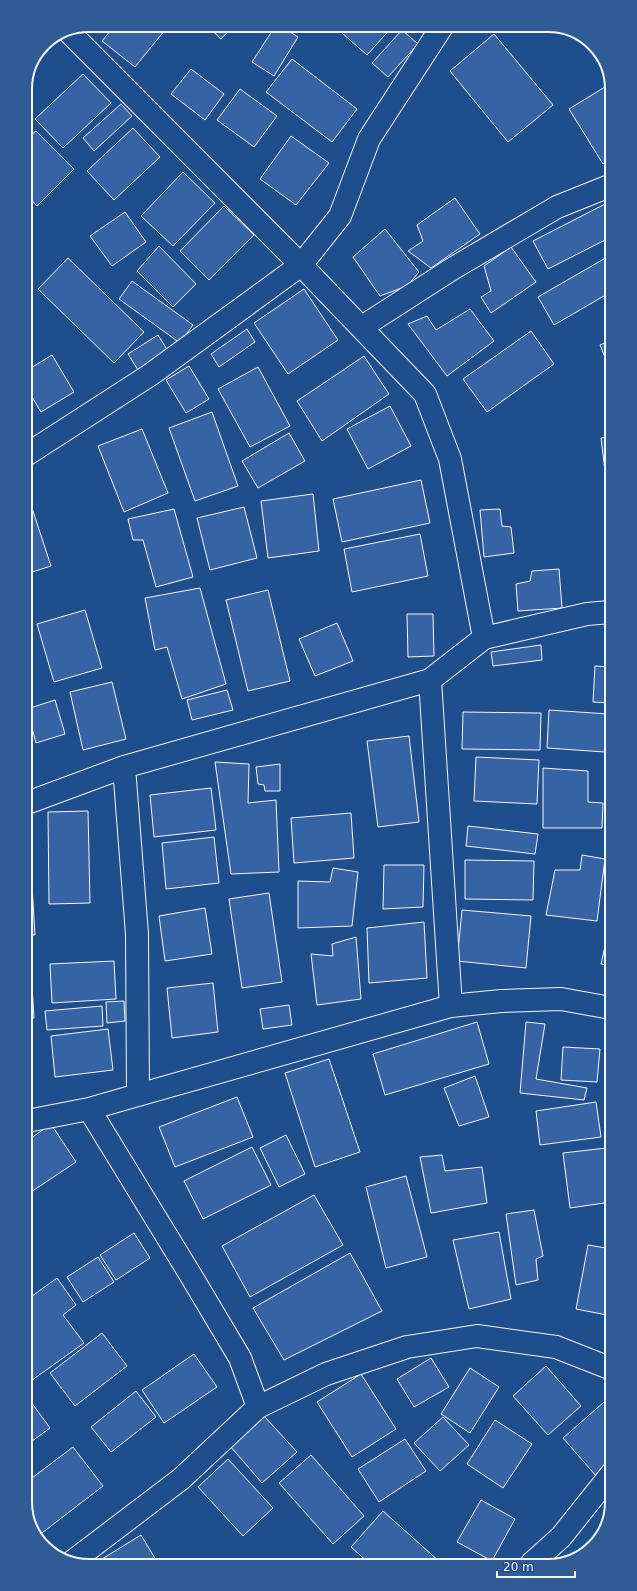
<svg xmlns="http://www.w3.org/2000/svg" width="637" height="1591" viewBox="0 0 637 1591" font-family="'DejaVu Sans',sans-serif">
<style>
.building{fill:#3563a3;stroke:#f2f6ff}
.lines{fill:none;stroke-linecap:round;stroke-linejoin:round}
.minor-casing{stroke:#f2f6ff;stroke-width:24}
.minor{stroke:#1f4e8c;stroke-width:22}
.rim{fill:none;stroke:#f2f6ff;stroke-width:2}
</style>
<rect width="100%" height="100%" fill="#1f4e8c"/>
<path class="building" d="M 115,25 L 169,25 L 135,67 L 102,41 Z
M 206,25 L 234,25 L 221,39 Z
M 276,25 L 279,25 L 298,37 L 274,76 L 252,62 Z
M 333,25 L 392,25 L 393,26 L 367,55 Z
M 402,30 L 418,44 L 388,77 L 372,63 Z
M 494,34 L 553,105 L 508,142 L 450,71 Z
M 292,59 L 357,109 L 332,142 L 266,92 Z
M 191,69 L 224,94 L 205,120 L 171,94 Z
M 83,74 L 111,103 L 63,148 L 35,119 Z
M 605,87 L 609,93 L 609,161 L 603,164 L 569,109 Z
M 240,89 L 277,116 L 254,147 L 217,120 Z
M 121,104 L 132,116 L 94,151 L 83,138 Z
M 133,128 L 160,157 L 114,200 L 87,171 Z
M 36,131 L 74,169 L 37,206 L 25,193 L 25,140 Z
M 291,136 L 329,163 L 296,205 L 260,179 Z
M 183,172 L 215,203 L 173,246 L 141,216 Z
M 455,198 L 480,234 L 431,268 L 408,251 L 423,241 L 417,225 Z
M 609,202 L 609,238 L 548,269 L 533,241 Z
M 224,206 L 254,235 L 209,280 L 180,251 Z
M 125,212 L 146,242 L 112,266 L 90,236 Z
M 385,229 L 419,272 L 407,286 L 380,296 L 353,257 Z
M 159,246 L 196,284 L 173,307 L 137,271 Z
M 511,247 L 536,282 L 491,313 L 481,297 L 491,291 L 484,266 Z
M 609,256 L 609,293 L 554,325 L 538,297 Z
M 68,258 L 144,332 L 114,363 L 38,289 Z
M 132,281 L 193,325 L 180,343 L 119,299 Z
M 304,289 L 338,340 L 288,374 L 254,323 Z
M 470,309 L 494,341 L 447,376 L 408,324 L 427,316 L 436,330 Z
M 247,329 L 255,342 L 219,367 L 211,354 Z
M 531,331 L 554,364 L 487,412 L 463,379 Z
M 158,335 L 168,351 L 138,370 L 128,354 Z
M 609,341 L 609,367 L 600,345 Z
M 52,355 L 74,392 L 41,412 L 26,387 L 26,371 Z
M 364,356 L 389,394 L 322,441 L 297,401 Z
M 189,366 L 209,399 L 186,413 L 166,380 Z
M 258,367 L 290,426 L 250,447 L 218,389 Z
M 390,406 L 411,446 L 368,469 L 347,429 Z
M 212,412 L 238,486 L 195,501 L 169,428 Z
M 142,429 L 168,493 L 124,512 L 98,446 Z
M 289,433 L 305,461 L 258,488 L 242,461 Z
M 610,437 L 610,479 L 606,479 L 601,438 Z
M 421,480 L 430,523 L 342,542 L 333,499 Z
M 313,494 L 319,551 L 268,558 L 261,501 Z
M 29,499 L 51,566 L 26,574 L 26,500 Z
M 244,507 L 257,558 L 210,570 L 197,518 Z
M 174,509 L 193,577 L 156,587 L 143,540 L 133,540 L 128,519 Z
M 500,509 L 502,526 L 511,527 L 514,553 L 484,557 L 480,510 Z
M 420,534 L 428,576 L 352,592 L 344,549 Z
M 559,569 L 562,608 L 518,611 L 516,584 L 530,581 L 532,571 Z
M 200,588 L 226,684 L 182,699 L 167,647 L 155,650 L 145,598 Z
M 268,590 L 290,681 L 248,691 L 226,600 Z
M 85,610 L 102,668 L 54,682 L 37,624 Z
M 407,614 L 433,614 L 434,656 L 408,657 Z
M 337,623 L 353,661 L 315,676 L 299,639 Z
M 541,645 L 542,660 L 493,666 L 491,652 Z
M 595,666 L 610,667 L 610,703 L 593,702 Z
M 112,682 L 126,739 L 83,750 L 70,692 Z
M 227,690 L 233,710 L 192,720 L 187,700 Z
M 55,700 L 65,734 L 36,743 L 27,709 Z
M 549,710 L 608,714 L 605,752 L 547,748 Z
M 463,712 L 541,713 L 540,750 L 462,749 Z
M 409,736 L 419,822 L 378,827 L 367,741 Z
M 476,757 L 539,760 L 537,804 L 474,801 Z
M 215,762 L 249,764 L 248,803 L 276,800 L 279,872 L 231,874 Z
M 280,764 L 280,791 L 265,791 L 264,785 L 258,784 L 256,767 Z
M 543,768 L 588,771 L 588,802 L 603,803 L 602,828 L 543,828 Z
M 211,788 L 216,830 L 154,837 L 150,795 Z
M 88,811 L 90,903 L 49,904 L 48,812 Z
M 351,813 L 354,858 L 294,863 L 291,818 Z
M 468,826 L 538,834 L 535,854 L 466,846 Z
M 27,836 L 29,836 L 35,935 L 27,935 Z
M 214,837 L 219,883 L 166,889 L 162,843 Z
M 582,855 L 605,859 L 597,921 L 546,915 L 555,870 L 580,870 Z
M 465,860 L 534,861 L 533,900 L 465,899 Z
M 384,865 L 424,865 L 423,907 L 383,909 Z
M 333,868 L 358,872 L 352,926 L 298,928 L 298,881 L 330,882 Z
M 269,893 L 282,982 L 242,988 L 229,899 Z
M 205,908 L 212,954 L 165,961 L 159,916 Z
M 462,910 L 531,916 L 526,968 L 457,961 Z
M 424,922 L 427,978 L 369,983 L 367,928 Z
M 609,929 L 611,929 L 611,966 L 601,964 Z
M 356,937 L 361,999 L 317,1005 L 311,954 L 333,956 L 332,944 Z
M 30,956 L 34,1018 L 27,1019 L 27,957 Z
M 114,961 L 116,999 L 52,1003 L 50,964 Z
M 213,983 L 218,1032 L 172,1038 L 167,988 Z
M 124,1001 L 125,1021 L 107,1023 L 106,1002 Z
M 289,1005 L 292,1025 L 263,1029 L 260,1009 Z
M 102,1006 L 103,1026 L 47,1030 L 45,1011 Z
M 477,1022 L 489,1064 L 385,1095 L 373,1054 Z
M 526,1022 L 545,1024 L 536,1079 L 587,1088 L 584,1100 L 520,1093 Z
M 108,1029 L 113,1070 L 55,1077 L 51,1036 Z
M 563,1047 L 600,1049 L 597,1082 L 561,1080 Z
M 329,1059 L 360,1152 L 315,1167 L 285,1073 Z
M 475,1076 L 489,1117 L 459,1126 L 444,1088 Z
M 237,1097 L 253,1137 L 175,1167 L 159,1127 Z
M 596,1102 L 601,1137 L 540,1145 L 536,1111 Z
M 51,1124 L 76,1162 L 28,1194 L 27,1141 Z
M 286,1135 L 305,1174 L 279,1187 L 260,1148 Z
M 252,1147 L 271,1185 L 203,1219 L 184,1181 Z
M 606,1148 L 611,1183 L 611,1202 L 570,1208 L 563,1153 Z
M 442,1155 L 445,1171 L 482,1167 L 487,1203 L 431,1213 L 420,1157 Z
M 406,1176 L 427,1257 L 386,1268 L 366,1187 Z
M 314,1195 L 343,1245 L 250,1297 L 222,1246 Z
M 534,1210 L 543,1256 L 536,1259 L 538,1280 L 516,1285 L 506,1214 Z
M 499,1232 L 511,1299 L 469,1309 L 453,1240 Z
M 134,1233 L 150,1258 L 116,1280 L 100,1255 Z
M 588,1245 L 611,1249 L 612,1316 L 576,1309 Z
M 350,1253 L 382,1311 L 284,1360 L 253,1308 Z
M 98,1257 L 114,1282 L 83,1302 L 67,1277 Z
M 57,1278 L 76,1305 L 63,1315 L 84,1343 L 28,1383 L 28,1299 Z
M 102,1333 L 127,1366 L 75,1406 L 50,1373 Z
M 194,1354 L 217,1387 L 164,1423 L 142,1390 Z
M 431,1358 L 449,1387 L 414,1407 L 397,1379 Z
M 546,1366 L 581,1406 L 548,1435 L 513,1396 Z
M 470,1368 L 499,1387 L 470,1433 L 441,1414 Z
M 361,1374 L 396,1429 L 352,1457 L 317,1402 Z
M 136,1391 L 156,1417 L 111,1452 L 91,1427 Z
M 612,1395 L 612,1463 L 597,1477 L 563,1438 Z
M 28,1398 L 50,1428 L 28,1444 Z
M 264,1416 L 297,1452 L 262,1483 L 230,1446 Z
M 443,1417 L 469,1445 L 440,1471 L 414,1443 Z
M 495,1420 L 532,1444 L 503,1488 L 467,1464 Z
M 405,1439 L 426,1471 L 379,1502 L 358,1469 Z
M 73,1447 L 103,1486 L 38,1536 L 28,1522 L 28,1481 Z
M 311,1455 L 364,1516 L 333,1544 L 279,1483 Z
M 228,1459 L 273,1508 L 243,1536 L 198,1487 Z
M 481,1500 L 515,1519 L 492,1561 L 457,1542 Z
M 383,1511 L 441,1563 L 370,1564 L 351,1547 Z
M 141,1535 L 159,1565 L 106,1566 L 102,1559 Z"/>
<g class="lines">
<g class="minor-casing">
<path id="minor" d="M 70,33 L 301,265 L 425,394 L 450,459 L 484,638
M 362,327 L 452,269 L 557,207 L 607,187 L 609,188
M 26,455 L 150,375 L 301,265 L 340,216 L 369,139 L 443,25
M 430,680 L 451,1006
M 124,767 L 137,934 L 138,1095
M 27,803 L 124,767 L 430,680 L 484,638 L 587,614 L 610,612
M 89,1109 L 193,1279 L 240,1358 L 258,1407
M 27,1121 L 89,1109 L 138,1095 L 451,1006 L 501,1001 L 561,999 L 611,1008
M 73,1561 L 181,1479 L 258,1407 L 326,1374 L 407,1347 L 477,1336 L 556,1347 L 612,1369
M 532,1563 L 561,1537 L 612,1473"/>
</g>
<use href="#minor" class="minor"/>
</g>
<path d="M0 0H637V1591H0ZM89 32H548A57 57 0 0 1 605 89V1502A57 57 0 0 1 548 1559H89A57 57 0 0 1 32 1502V89A57 57 0 0 1 89 32Z" fill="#305b95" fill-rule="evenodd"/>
<path class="rim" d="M89 32H548A57 57 0 0 1 605 89V1502A57 57 0 0 1 548 1559H89A57 57 0 0 1 32 1502V89A57 57 0 0 1 89 32Z"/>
<path d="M497 1571v6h78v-6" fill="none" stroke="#f2f6ff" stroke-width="2"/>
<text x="503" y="1571" font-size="12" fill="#f2f6ff" stroke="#1f4e8c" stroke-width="3" paint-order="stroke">20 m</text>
</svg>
